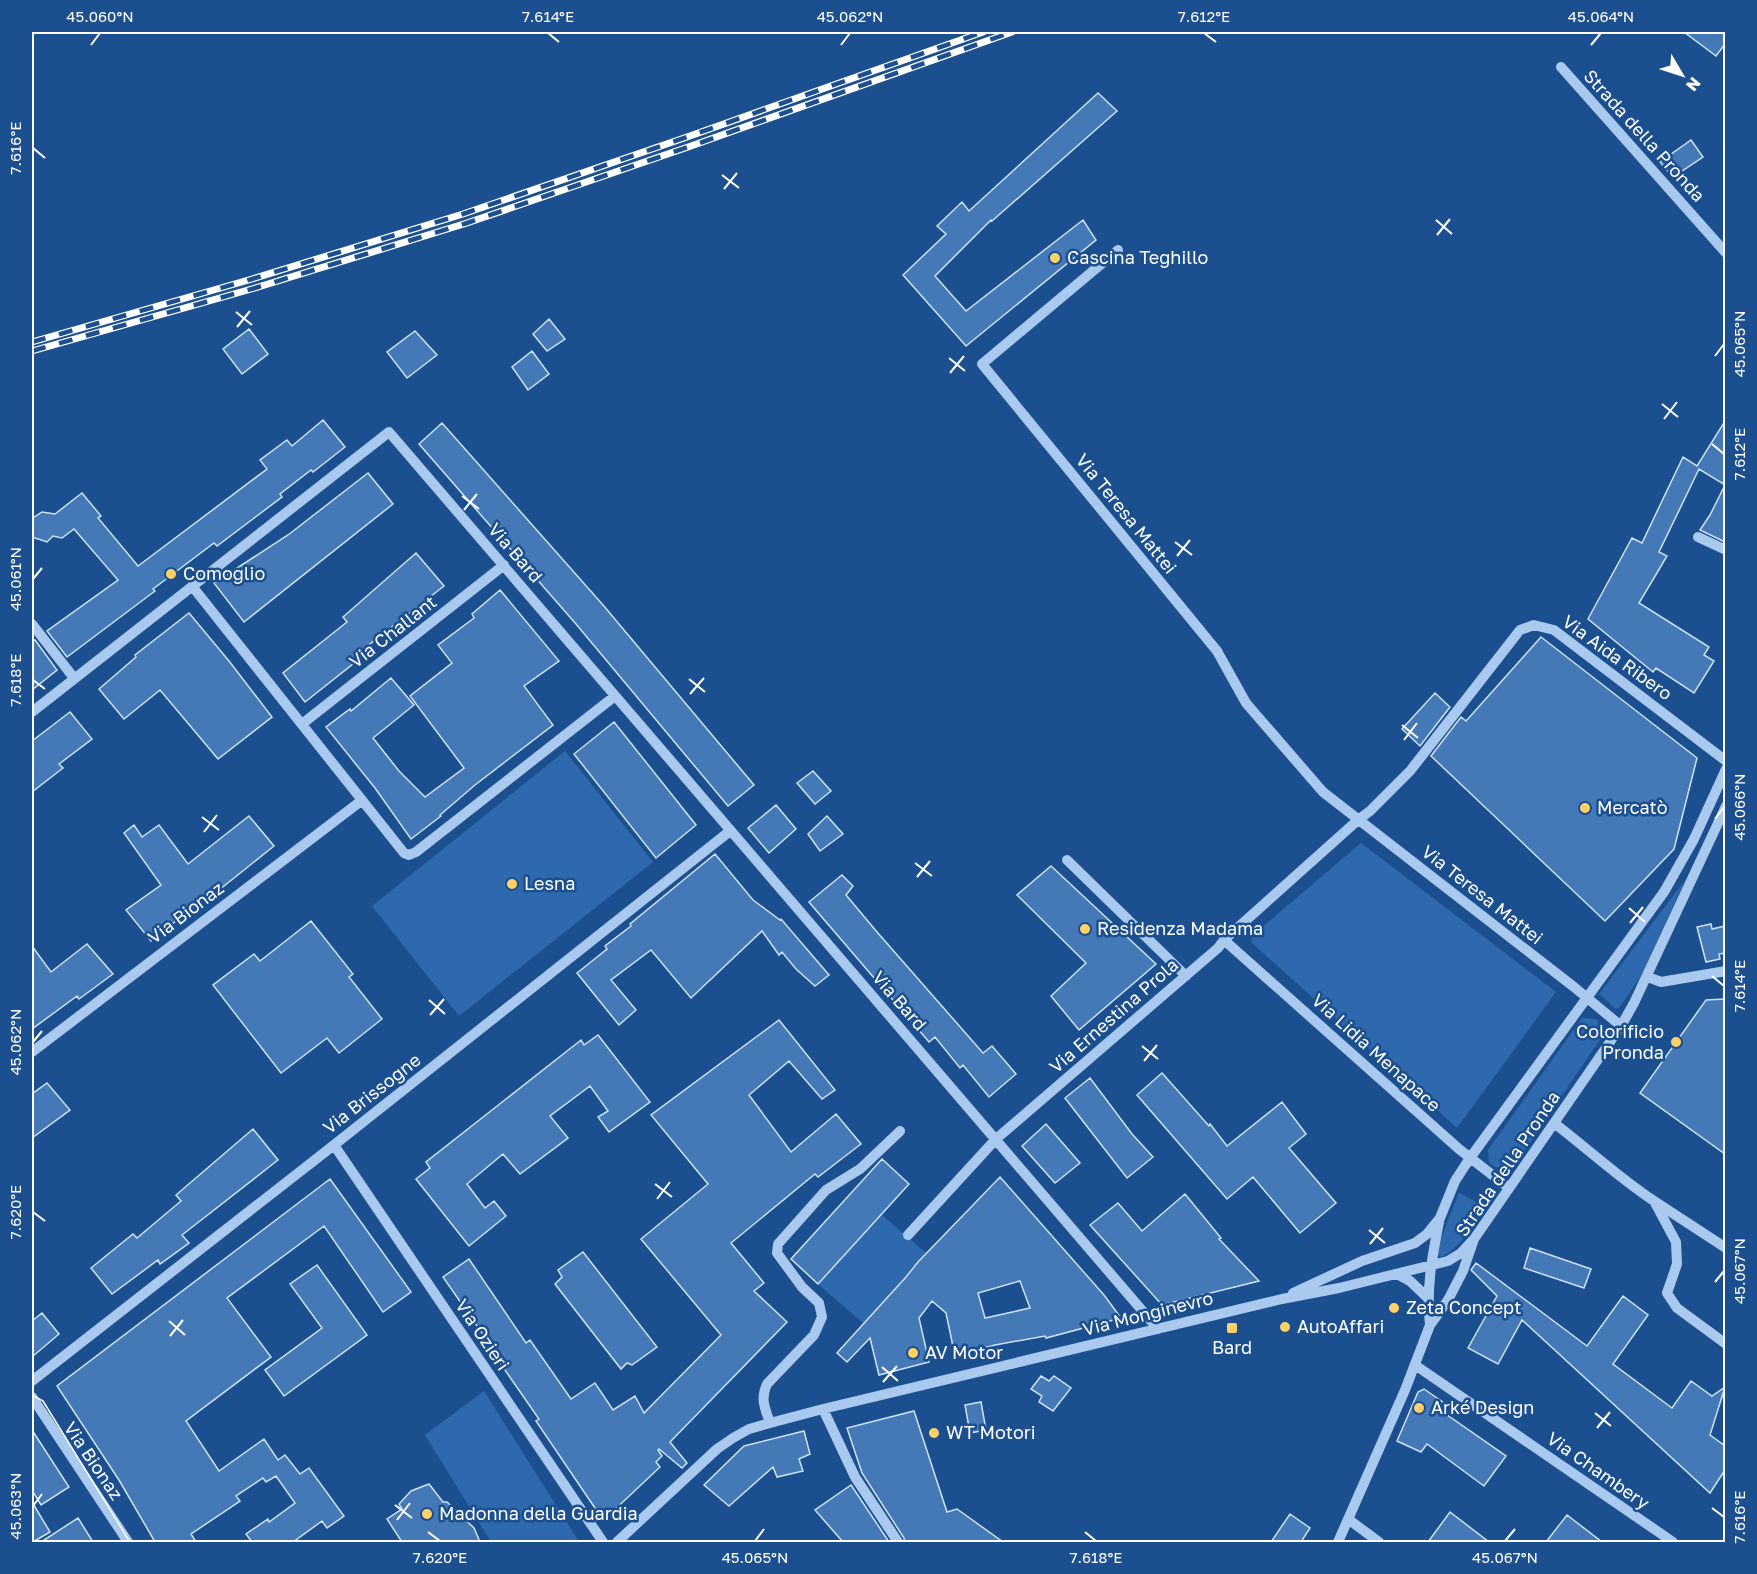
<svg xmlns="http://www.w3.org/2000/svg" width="1757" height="1574" viewBox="0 0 1757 1574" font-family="'Golos Text',sans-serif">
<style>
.green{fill:#2e69ad}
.building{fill:#4478b7;stroke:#cfe3fa;stroke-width:1.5;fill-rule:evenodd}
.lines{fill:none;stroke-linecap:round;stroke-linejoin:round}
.minor{stroke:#a9c9ee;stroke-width:10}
.tram{stroke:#fff;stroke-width:1.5}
.rail-casing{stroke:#fff;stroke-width:7}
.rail{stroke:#1b4f8f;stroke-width:4.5;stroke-dasharray:14;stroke-linecap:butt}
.ticks{fill:none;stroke:#fff;stroke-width:2}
.poi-dot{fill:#ffd166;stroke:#1b4f8f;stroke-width:2}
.labels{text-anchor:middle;stroke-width:5;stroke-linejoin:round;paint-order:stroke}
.street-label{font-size:18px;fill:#fff;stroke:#1b4f8f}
.poi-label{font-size:18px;fill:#fff;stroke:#1b4f8f;text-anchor:start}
.neatline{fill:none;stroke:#fff;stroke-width:2}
.ticks-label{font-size:15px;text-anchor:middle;fill:#fff}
</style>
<rect width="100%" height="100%" fill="#1b4f8f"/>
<path class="green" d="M 565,751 L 653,862 L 459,1016 L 372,906 Z
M 1361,843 L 1556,992 L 1457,1128 L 1251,942 L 1253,935 Z
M 1685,880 L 1641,976 L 1619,1008 L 1616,1009 L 1599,994 Z
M 1582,1018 L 1596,1019 L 1602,1026 L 1603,1035 L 1515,1165 C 1504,1170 1499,1170 1489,1163 L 1488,1150 Z
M 1459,1193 L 1471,1199 L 1483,1207 C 1472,1224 1461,1249 1441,1257 L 1435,1253 Z
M 882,1215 L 926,1253 L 864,1324 L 818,1284 Z
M 484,1391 L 578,1540 L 575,1542 L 491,1542 L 425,1435 Z"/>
<path class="building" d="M 1684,32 L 1725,32 L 1725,44 L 1716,56 Z
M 1098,93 L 1117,111 L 992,221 L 991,220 L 935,276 L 966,311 L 1083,220 L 1096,240 L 966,346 L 903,275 L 946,234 L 937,226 L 962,202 L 969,211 Z
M 1691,140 L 1703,157 L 1673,177 L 1660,162 Z
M 549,319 L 565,339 L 547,351 L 533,334 Z
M 249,329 L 268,354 L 242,374 L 223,349 Z
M 415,331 L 437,355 L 407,378 L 387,352 Z
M 532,351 L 549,374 L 528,390 L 512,367 Z
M 323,420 L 345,447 L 313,472 L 311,470 L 280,494 L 282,497 L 217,546 L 214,543 L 153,589 L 155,591 L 67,657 L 47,631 L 118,580 L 74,529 L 62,538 L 53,536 L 47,542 L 32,537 L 33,518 L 42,512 L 55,514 L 82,493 L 101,516 L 98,518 L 138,566 L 267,469 L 260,460 L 287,440 L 292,446 Z
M 1725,421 L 1725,485 L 1699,469 L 1659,552 L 1667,556 L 1639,603 L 1709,647 L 1704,655 L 1714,661 L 1694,693 L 1656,668 L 1653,672 L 1588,619 L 1632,538 L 1642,543 L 1683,457 L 1697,466 Z
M 442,423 L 603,605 L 754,785 L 728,806 L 576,624 L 419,444 Z
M 368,473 L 393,504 L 244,622 L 214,583 L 288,535 Z
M 1725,485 L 1725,542 L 1700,530 L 1710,515 Z
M 416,553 L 444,586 L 365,648 L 368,652 L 305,702 L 283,673 L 347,622 L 343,617 Z
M 500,590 L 559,661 L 524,686 L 553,725 L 475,785 L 440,815 L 441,816 L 411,839 L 375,788 L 326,727 L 350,709 L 351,711 L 391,678 L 414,705 L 373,738 L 399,771 L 425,797 L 464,768 L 410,696 L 452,663 L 438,645 L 474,618 L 472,614 Z
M 189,613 L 229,661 L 272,717 L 218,759 L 160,690 L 124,719 L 99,689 L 136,657 L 135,655 Z
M 1541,637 L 1697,758 L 1674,849 L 1605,921 L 1431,756 L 1461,717 L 1466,721 Z
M 35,640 L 57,670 L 32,690 L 32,642 Z
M 1435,693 L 1450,707 L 1420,746 L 1402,729 Z
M 70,712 L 92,739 L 59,764 L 63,768 L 32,792 L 32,741 Z
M 614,722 L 696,825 L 656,858 L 574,754 Z
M 813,771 L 831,791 L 815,804 L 797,783 Z
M 776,805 L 796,829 L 769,853 L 748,828 Z
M 249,816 L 274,846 L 219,890 L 217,888 L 151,941 L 126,910 L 161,885 L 124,833 L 134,825 L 142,837 L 159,825 L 188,864 Z
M 827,816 L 843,834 L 820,851 L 808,834 Z
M 715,854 L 753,900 L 780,920 L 781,919 L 829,975 L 815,986 L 796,969 L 782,952 L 779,955 L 762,931 L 691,998 L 651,950 L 611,980 L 636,1010 L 619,1025 L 577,973 L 607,949 L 605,946 L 631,926 L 630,924 Z
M 1051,866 L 1156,964 L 1079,1030 L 1051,996 L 1086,963 L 1017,895 Z
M 842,875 L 853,886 L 846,895 L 877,932 L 983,1053 L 992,1046 L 1016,1074 L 989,1097 L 963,1065 L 960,1068 L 935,1037 L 929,1042 L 809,902 Z
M 311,921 L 353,974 L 349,977 L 382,1019 L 339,1053 L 327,1038 L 281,1073 L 213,985 L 254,954 L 260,961 Z
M 1711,924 L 1712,929 L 1725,926 L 1725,953 L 1719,954 L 1720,959 L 1706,962 L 1697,927 Z
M 87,944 L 113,974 L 79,999 L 77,996 L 32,1029 L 32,946 L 51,972 Z
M 1725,999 L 1725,1154 L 1640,1093 L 1706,1000 Z
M 779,1020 L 835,1090 L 822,1099 L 789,1061 L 749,1095 L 791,1152 L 836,1114 L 861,1144 L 818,1177 L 815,1174 L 731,1243 L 764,1283 L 754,1291 L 787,1322 L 670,1442 L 687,1463 L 682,1468 L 659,1449 L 658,1450 L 662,1456 L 656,1462 L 660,1467 L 608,1516 L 599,1514 L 536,1421 L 539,1419 L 498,1360 L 500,1359 L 443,1277 L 469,1259 L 526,1343 L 530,1340 L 571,1399 L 595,1383 L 613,1410 L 635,1396 L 644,1413 L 721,1335 L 641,1239 L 708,1184 L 651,1115 Z
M 598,1035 L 650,1102 L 609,1132 L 598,1117 L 608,1111 L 590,1086 L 550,1116 L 568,1138 L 520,1174 L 503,1154 L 467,1184 L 485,1208 L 494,1201 L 506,1216 L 469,1246 L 416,1179 L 430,1168 L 426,1162 L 581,1040 L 584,1045 Z
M 1162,1073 L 1209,1126 L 1210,1124 L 1227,1146 L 1282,1102 L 1306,1134 L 1289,1148 L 1336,1203 L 1300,1233 L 1253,1177 L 1227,1199 L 1137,1095 Z
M 1090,1078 L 1132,1134 L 1153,1157 L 1127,1178 L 1065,1098 Z
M 47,1083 L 70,1110 L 32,1138 L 32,1094 Z
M 1046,1124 L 1080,1163 L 1055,1183 L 1022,1146 Z
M 253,1129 L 278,1160 L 182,1235 L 189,1243 L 160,1264 L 158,1260 L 112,1294 L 91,1268 L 133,1234 L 137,1238 L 181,1201 L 176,1195 Z
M 882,1159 L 909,1184 L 818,1284 L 791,1259 Z
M 1000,1177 L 1104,1295 L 1121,1318 L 1046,1338 L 1045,1336 L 995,1345 L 955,1356 L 946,1313 L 932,1301 L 919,1318 L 929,1362 L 879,1375 L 870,1338 L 847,1362 L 837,1353 L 906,1277 L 918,1262 ZM 1020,1281 L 1030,1308 L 985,1318 L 978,1293 Z
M 330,1179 L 411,1292 L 383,1312 L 324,1226 L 227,1298 L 271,1357 L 186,1421 L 219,1471 L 264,1439 L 278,1460 L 285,1455 L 300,1474 L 309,1468 L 344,1516 L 327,1528 L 322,1521 L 293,1542 L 252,1542 L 246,1534 L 268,1519 L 269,1522 L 295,1503 L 276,1476 L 266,1482 L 263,1478 L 236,1496 L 240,1501 L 191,1534 L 196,1542 L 155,1542 L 119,1480 L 57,1386 Z
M 1185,1194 L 1221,1238 L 1219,1239 L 1259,1281 L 1162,1305 L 1090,1225 L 1118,1203 L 1142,1231 Z
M 1530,1248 L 1591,1269 L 1584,1288 L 1524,1268 Z
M 583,1252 L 657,1347 L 632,1365 L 627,1363 L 621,1369 L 555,1284 L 562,1277 L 558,1270 Z
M 1476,1263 L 1587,1346 L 1623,1296 L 1648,1315 L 1613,1364 L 1672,1408 L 1691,1381 L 1712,1396 L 1725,1387 L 1710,1435 L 1725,1446 L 1725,1470 L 1710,1493 L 1522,1320 L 1498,1364 L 1468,1348 L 1497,1296 L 1471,1270 Z
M 317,1265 L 367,1335 L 284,1396 L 265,1370 L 322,1328 L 290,1284 Z
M 42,1313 L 59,1334 L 32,1357 L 32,1321 Z
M 1041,1376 L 1049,1381 L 1054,1376 L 1071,1388 L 1053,1411 L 1039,1402 L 1042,1396 L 1031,1389 Z
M 1424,1389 L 1447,1405 L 1443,1412 L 1506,1456 L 1484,1486 L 1427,1444 L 1421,1452 L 1397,1441 L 1418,1392 Z
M 981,1402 L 986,1430 L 970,1433 L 965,1405 Z
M 914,1411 L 947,1512 L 957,1509 L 1003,1542 L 905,1542 L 904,1538 L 862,1473 L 847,1428 Z
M 32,1430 L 69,1487 L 41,1505 L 32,1490 Z
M 804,1431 L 810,1454 L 799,1459 L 803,1471 L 777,1477 L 773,1467 L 729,1506 L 704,1485 L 744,1446 Z
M 429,1484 L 443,1502 L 447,1502 L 474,1528 L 480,1542 L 402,1542 L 387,1519 L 402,1509 L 399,1504 L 411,1491 Z
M 851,1485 L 889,1542 L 843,1542 L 815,1510 Z
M 32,1502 L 50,1532 L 33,1542 L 32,1542 Z
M 1450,1512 L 1489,1542 L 1428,1542 Z
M 1290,1514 L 1310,1528 L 1301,1542 L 1271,1542 Z
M 1567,1515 L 1602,1542 L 1546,1542 Z
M 78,1518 L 93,1542 L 41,1542 Z"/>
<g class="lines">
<path class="minor" d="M 1561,67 L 1726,253
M 1118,250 L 982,364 L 1217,651 L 1246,703 L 1323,792 L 1574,987 L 1621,1026
M 1698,537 L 1726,550
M 192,586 L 404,853 L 409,855 L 416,852 L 615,696
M 32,624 L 74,678
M 32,712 L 389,432 L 1158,1329
M 302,724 L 504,565
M 1067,860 L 1186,976
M 1224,940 L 1459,1149 L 1509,1188
M 1648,977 L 1661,982 L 1726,971
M 32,1052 L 361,801
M 1554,1123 C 1588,1149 1619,1178 1654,1201
M 334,1145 L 603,1542
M 908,1235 L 996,1139 L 1218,948 L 1224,940 L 1358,820 L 1370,811 L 1410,771 L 1520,630 L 1534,625 L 1554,630 L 1726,761
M 1726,1248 L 1654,1201 L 1676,1242 L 1677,1264 L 1667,1293 L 1677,1308 L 1726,1344
M 1397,1274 L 1410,1281 L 1428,1298
M 1293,1293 L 1362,1261 L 1415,1243 L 1427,1234 L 1440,1218 L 1455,1181 L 1470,1158 L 1664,892 L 1694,839 L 1726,769
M 1430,1325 C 1426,1289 1432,1257 1439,1222
M 1415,1365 L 1673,1542
M 32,1381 L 334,1145 L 730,831
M 32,1397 L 128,1542
M 823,1409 L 855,1477 L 898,1542
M 770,1423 C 765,1408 760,1399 767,1384 L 814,1335 L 822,1317 L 819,1303 L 802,1287 L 777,1253 L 778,1244 L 826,1190 L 860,1169 L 900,1131
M 1348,1519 L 1379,1542
M 617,1542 L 717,1449 L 733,1438 L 749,1429 L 770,1423 L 823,1409 L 1282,1299 L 1339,1288 L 1448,1261 L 1461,1253 L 1474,1239
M 1338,1542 L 1405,1390 L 1430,1325 L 1448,1300 L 1463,1271 L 1474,1239 L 1621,1026 L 1634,1003 L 1726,806"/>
<path class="tram" d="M 32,1395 L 43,1401 L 130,1542"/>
<g class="rail-casing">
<path id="rail" d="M 32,342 L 252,279 L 463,214 L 687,137 L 983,32
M 32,351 L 255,288 L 467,223 L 691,146 L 1012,32"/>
</g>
<use href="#rail" class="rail"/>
</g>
<path class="ticks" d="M 548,33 L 559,42M 1204,33 L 1216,42M 91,45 L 100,33M 841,45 L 850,33M 1591,45 L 1601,33M 33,148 L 45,158M 722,175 L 739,188M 724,189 L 737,173M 1436,220 L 1452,234M 1437,235 L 1450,219M 236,312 L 252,325M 237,327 L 250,311M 1715,356 L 1724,344M 949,358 L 965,371M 950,373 L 964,356M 1662,404 L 1678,417M 1664,419 L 1677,402M 1712,444 L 1724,454M 462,496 L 479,509M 464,510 L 477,494M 1175,542 L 1192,555M 1177,556 L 1190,540M 33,579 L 42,568M 689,679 L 705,692M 33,680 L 45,689M 690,694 L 704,678M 1402,725 L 1418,738M 1404,740 L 1417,723M 202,817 L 219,830M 1715,819 L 1724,807M 204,832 L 217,815M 915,863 L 932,876M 917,877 L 930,861M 1629,908 L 1645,922M 1630,923 L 1643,907M 1712,976 L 1724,986M 429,1000 L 445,1014M 430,1015 L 444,999M 33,1042 L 42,1031M 1142,1046 L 1158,1059M 1144,1061 L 1157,1045M 655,1184 L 672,1197M 657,1199 L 670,1182M 33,1212 L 45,1221M 1369,1230 L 1385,1243M 1370,1244 L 1383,1228M 1715,1282 L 1724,1271M 169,1321 L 185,1335M 170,1336 L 183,1320M 882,1367 L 898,1381M 883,1382 L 897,1366M 1595,1413 L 1611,1426M 1597,1428 L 1610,1412M 395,1505 L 412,1518M 33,1506 L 42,1494M 1712,1508 L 1724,1517M 397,1520 L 410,1503M 428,1532 L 440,1541M 1085,1532 L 1096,1541M 755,1541 L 764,1529M 1505,1541 L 1515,1529"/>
<g class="poi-dot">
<circle cx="1055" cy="258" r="6"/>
<circle cx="171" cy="574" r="6"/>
<circle cx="1585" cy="808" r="6"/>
<circle cx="512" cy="884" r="6"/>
<circle cx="1085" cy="929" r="6"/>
<circle cx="1676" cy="1042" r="6"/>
<circle cx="1394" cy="1308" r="6"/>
<circle cx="1285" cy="1327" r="6"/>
<rect x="1226" y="1322" width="12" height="12" rx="3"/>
<circle cx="913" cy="1353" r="6"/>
<circle cx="1419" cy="1408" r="6"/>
<circle cx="934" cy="1433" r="6"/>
<circle cx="427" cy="1514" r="6"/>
</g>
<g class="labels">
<g class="street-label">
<text transform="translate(1644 136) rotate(48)" y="6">Strada della Pronda</text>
<text transform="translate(1126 514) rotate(51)" y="6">Via Teresa Mattei</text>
<text transform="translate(515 553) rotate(49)" y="6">Via Bard</text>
<text transform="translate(393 632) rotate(-38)" y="6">Via Challant</text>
<text transform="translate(1617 658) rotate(36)" y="6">Via Aida Ribero</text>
<text transform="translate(1482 895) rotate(38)" y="6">Via Teresa Mattei</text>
<text transform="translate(186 913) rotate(-37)" y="6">Via Bionaz</text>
<text transform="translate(899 1001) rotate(49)" y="6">Via Bard</text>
<text transform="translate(1114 1016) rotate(-41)" y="6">Via Ernestina Prola</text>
<text transform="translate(1376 1053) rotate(42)" y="6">Via Lidia Menapace</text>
<text transform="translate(372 1094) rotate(-38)" y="6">Via Brissogne</text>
<text transform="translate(1508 1164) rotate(-56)" y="6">Strada della Pronda</text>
<text transform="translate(1148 1314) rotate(-14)" y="6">Via Monginevro</text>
<text transform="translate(482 1335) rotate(56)" y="6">Via Ozieri</text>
<text transform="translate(93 1461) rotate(56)" y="6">Via Bionaz</text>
<text transform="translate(1598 1471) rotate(35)" y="6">Via Chambery</text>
</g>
<g class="poi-label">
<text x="1067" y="264">Cascina Teghillo</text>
<text x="183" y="580">Comoglio</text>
<text x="1597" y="814">Mercatò</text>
<text x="524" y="890">Lesna</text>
<text x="1097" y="935">Residenza Madama</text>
<text x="1664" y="1038" text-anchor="end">Colorificio<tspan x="1664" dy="21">Pronda</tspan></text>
<text x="1406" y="1314">Zeta Concept</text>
<text x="1297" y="1333">AutoAffari</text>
<text x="1232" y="1354" text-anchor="middle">Bard</text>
<text x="925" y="1359">AV Motor</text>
<text x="1431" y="1414">Arké Design</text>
<text x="946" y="1439">WT Motori</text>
<text x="439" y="1520">Madonna della Guardia</text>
</g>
</g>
<rect width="1757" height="1574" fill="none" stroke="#1b4f8f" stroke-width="66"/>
<g transform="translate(1682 75) rotate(129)" stroke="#1b4f8f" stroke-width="4.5" paint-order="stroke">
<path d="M0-4.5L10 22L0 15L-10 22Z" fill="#ffffff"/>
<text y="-9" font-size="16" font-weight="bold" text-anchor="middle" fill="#ffffff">N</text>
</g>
<rect x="33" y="33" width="1691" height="1508" class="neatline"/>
<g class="ticks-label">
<text x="100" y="22">45.060°N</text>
<text x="548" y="22">7.614°E</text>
<text x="850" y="22">45.062°N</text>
<text x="1204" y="22">7.612°E</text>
<text x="1601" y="22">45.064°N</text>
<text transform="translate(16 148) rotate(-90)" y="5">7.616°E</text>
<text transform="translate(1740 344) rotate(-90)" y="5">45.065°N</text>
<text transform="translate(1740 454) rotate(-90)" y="5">7.612°E</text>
<text transform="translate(16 579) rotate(-90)" y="5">45.061°N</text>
<text transform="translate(16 680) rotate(-90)" y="5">7.618°E</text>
<text transform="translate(1740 807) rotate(-90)" y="5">45.066°N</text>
<text transform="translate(1740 986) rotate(-90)" y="5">7.614°E</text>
<text transform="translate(16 1042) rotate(-90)" y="5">45.062°N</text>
<text transform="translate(16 1212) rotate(-90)" y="5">7.620°E</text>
<text transform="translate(1740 1271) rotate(-90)" y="5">45.067°N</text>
<text transform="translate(16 1506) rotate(-90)" y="5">45.063°N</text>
<text transform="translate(1740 1517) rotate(-90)" y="5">7.616°E</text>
<text x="440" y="1563">7.620°E</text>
<text x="755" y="1563">45.065°N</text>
<text x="1096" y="1563">7.618°E</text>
<text x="1505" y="1563">45.067°N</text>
</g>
</svg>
